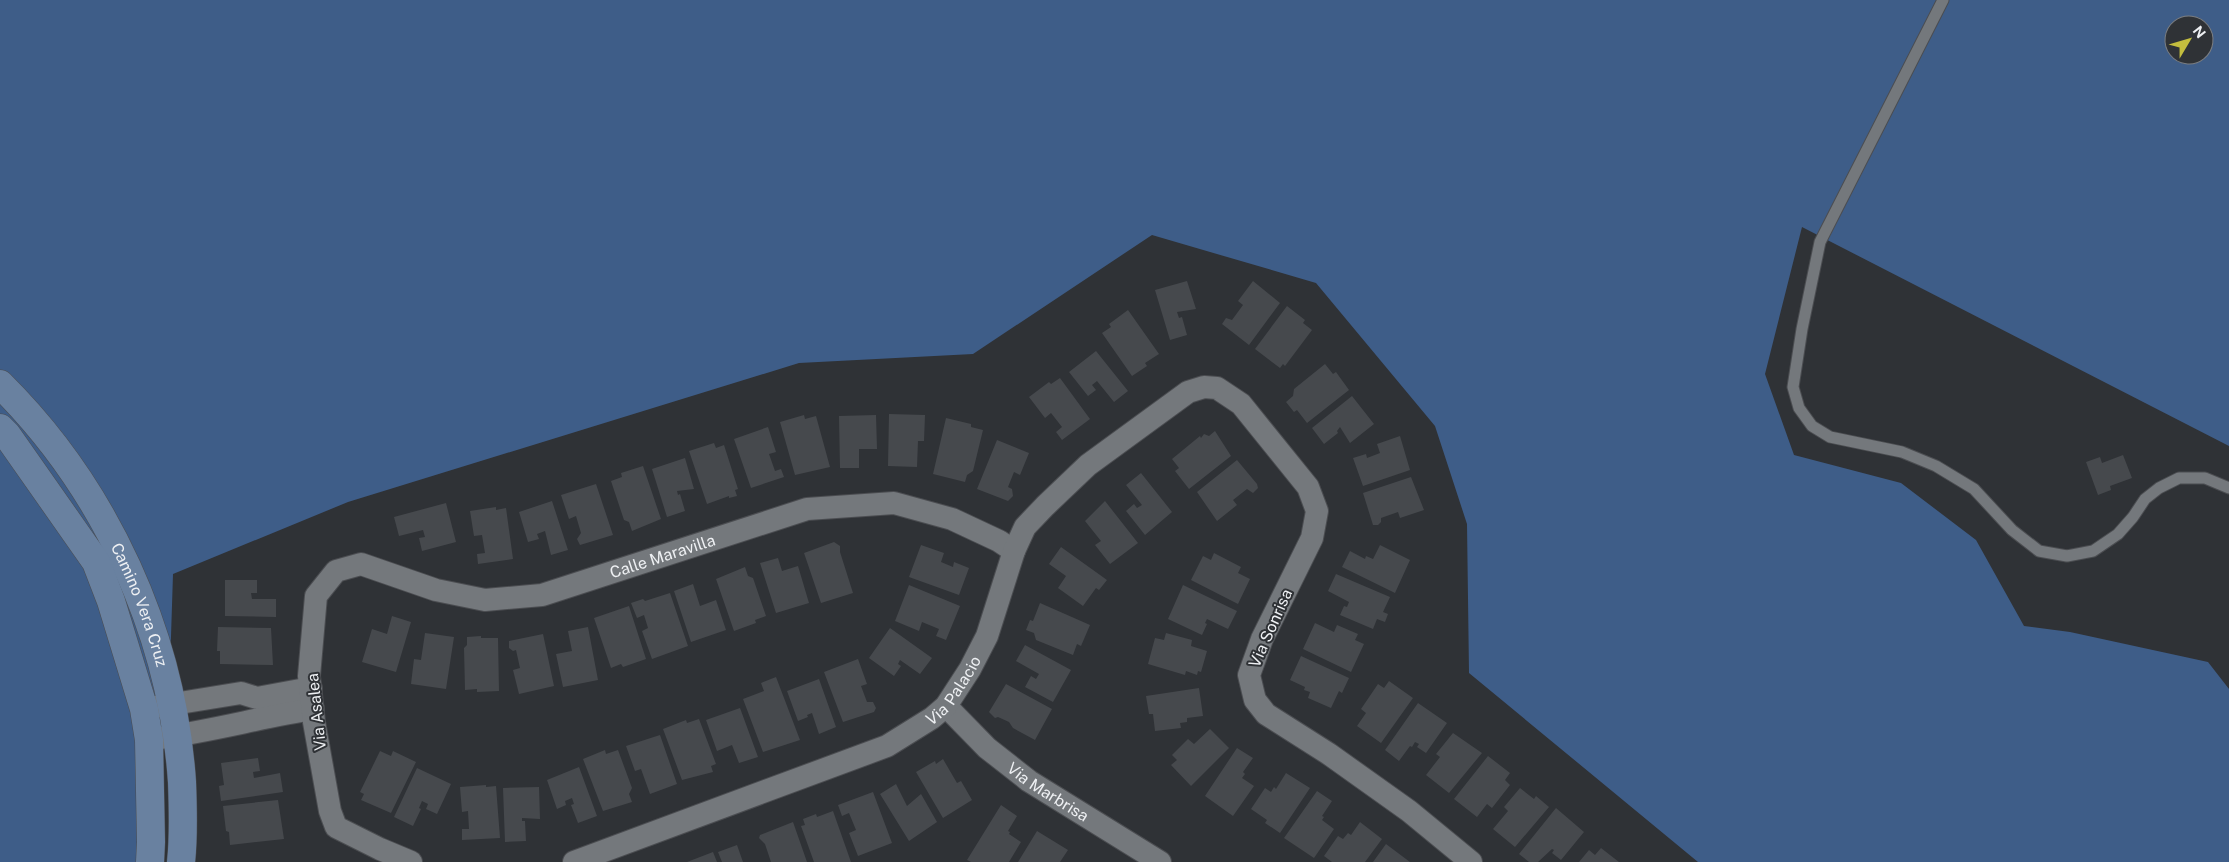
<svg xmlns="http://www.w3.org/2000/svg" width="2229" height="862" viewBox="0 0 2229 862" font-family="'Public Sans',sans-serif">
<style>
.green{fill:#3e5d88;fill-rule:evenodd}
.building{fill:#46494d}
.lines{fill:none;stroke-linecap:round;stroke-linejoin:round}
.lane-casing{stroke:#4b4d51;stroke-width:13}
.street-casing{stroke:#4b4d51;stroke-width:24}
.secondary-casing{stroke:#4b4d51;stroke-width:29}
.lane{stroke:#74787c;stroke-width:11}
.street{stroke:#74787c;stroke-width:22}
.secondary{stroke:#6981a0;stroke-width:28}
.labels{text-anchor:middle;stroke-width:4;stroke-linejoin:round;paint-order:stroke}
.street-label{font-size:16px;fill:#eef0f3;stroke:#2f3236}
</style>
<rect width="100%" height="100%" fill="#2f3236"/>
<path class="green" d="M 0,0 L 2229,0 L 2229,446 L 1802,227 L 1765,374 L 1794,455 L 1901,483 L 1976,540 L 2024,626 L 2070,632 L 2208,662 L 2229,689 L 2229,862 L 1698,862 L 1469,673 L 1467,524 L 1435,426 L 1316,283 L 1152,235 L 973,354 L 799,363 L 348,502 L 173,574 L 169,699 L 150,862 L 0,862 ZM 2174,25 L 2204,25 L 2204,55 L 2174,55 Z"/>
<path class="building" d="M 1187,281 L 1196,309 L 1177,312 L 1179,318 L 1182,317 L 1187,335 L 1170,340 L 1155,290 Z
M 1253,281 L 1280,303 L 1249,345 L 1222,324 L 1226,318 L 1232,320 L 1243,305 L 1238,301 Z
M 1287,306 L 1305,320 L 1303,323 L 1312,330 L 1285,366 L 1283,364 L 1280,368 L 1255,349 Z
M 1128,310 L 1159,354 L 1145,363 L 1147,366 L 1132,376 L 1102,333 L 1111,327 L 1109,324 Z
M 1096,351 L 1128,391 L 1114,402 L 1097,381 L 1092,385 L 1096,390 L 1088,396 L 1069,372 Z
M 1325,364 L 1333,374 L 1336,372 L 1349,390 L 1307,423 L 1297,410 L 1294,412 L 1286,402 L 1293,396 L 1294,389 Z
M 1060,378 L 1090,419 L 1062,440 L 1056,432 L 1062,427 L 1051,413 L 1045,418 L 1029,397 L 1049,382 L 1051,384 Z
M 1352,396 L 1374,424 L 1350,443 L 1340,427 L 1337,431 L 1338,433 L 1324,444 L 1312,428 Z
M 889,414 L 925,415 L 924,441 L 918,441 L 917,467 L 888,466 Z
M 804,415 L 805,419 L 816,416 L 830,467 L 795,475 L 780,422 Z
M 876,415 L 877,449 L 859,449 L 859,468 L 840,468 L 839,416 Z
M 946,418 L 971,424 L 971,427 L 983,430 L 973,471 L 967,475 L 965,482 L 933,474 Z
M 768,427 L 776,452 L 769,454 L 775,471 L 781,469 L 784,477 L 751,488 L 734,439 Z
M 1215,431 L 1231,456 L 1189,489 L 1175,471 L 1179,468 L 1172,459 L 1200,436 L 1201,438 L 1204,434 L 1209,436 Z
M 1400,436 L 1410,470 L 1363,486 L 1353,458 L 1366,454 L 1367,458 L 1380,453 L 1377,444 Z
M 997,440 L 1029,453 L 1020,475 L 1014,472 L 1008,487 L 1012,489 L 1013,496 L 1008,501 L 977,489 Z
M 714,443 L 716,448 L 724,445 L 738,489 L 735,490 L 737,496 L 729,498 L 729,496 L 707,504 L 689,451 Z
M 2123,455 L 2132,478 L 2110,486 L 2111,490 L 2098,495 L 2086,462 L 2100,457 L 2102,463 Z
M 685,458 L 694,489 L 677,491 L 678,495 L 680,494 L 685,511 L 667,517 L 652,469 Z
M 1237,460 L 1257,484 L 1258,488 L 1253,493 L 1247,489 L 1233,500 L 1237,505 L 1217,521 L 1197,492 Z
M 643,466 L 661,519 L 632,531 L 629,522 L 624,520 L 611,481 L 622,477 L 621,473 Z
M 1141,473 L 1172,512 L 1145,535 L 1126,511 L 1134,504 L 1137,508 L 1142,505 L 1126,485 Z
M 1411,477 L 1424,510 L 1400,518 L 1398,512 L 1381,518 L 1381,522 L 1378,525 L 1373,525 L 1363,493 Z
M 596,484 L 613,535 L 580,545 L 577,539 L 581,533 L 576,516 L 569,519 L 561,495 Z
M 552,501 L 568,550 L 551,555 L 545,531 L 537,534 L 539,539 L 528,542 L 519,512 Z
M 1105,501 L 1138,543 L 1110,564 L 1095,545 L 1101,541 L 1085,521 Z
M 446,503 L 456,542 L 422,551 L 419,538 L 425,537 L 423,530 L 399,536 L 394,517 Z
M 496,507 L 496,510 L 506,508 L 513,559 L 478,564 L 477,554 L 485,553 L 482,535 L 474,536 L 470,511 Z
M 834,542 L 840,546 L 840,552 L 853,593 L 821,603 L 804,553 Z
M 921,545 L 944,553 L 941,562 L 953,567 L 954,562 L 969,568 L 959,595 L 909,577 Z
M 1380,545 L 1410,560 L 1395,593 L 1342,567 L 1350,551 L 1365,559 L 1366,556 L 1373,559 Z
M 1061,547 L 1107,580 L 1099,590 L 1096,588 L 1083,606 L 1058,588 L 1066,576 L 1049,564 Z
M 1214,553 L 1241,567 L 1238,573 L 1250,579 L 1238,604 L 1191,580 L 1203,556 L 1211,560 Z
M 778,558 L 782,571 L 798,566 L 809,603 L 776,613 L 760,563 Z
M 745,567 L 748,576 L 753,578 L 766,616 L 755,620 L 756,623 L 734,631 L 716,579 Z
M 1336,574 L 1390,597 L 1383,612 L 1388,614 L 1385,622 L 1377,619 L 1373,629 L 1340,615 L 1344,606 L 1347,607 L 1349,602 L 1328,591 Z
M 225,580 L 257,580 L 257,593 L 251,593 L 252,599 L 276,599 L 276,617 L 225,616 Z
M 693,584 L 700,606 L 716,600 L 726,630 L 691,642 L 674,591 Z
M 909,585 L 960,606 L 946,640 L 936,636 L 939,629 L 922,622 L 919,631 L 895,621 Z
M 1183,585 L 1237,611 L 1228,629 L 1207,619 L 1205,623 L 1207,624 L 1202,635 L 1168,619 Z
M 670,593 L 688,646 L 652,659 L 642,631 L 648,628 L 644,615 L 637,618 L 631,603 L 643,599 L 645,601 Z
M 1040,603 L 1090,625 L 1081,646 L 1077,644 L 1073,655 L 1036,640 L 1034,633 L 1026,630 L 1030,620 L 1033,621 Z
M 629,606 L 646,659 L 623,667 L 621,664 L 611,668 L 594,618 Z
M 392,616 L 411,622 L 396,672 L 362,662 L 372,629 L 387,634 Z
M 1315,623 L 1334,632 L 1337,625 L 1358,634 L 1355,640 L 1364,644 L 1351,672 L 1303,649 Z
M 218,627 L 271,628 L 273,665 L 220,664 L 220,651 L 217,651 Z
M 588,627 L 598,680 L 563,687 L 556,654 L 572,651 L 568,631 Z
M 890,628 L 932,658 L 920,674 L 900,660 L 898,664 L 901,666 L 894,676 L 869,658 Z
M 425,633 L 454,637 L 446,689 L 411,684 L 414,659 L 421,660 Z
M 1166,633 L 1192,640 L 1191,646 L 1207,651 L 1201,672 L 1198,671 L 1197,675 L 1186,671 L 1185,675 L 1148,664 L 1155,638 L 1164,640 Z
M 543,634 L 554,686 L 519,694 L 513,670 L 520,668 L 516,650 L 513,651 L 509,648 L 509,641 Z
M 481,636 L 481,638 L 498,638 L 499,691 L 477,692 L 477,689 L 465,690 L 464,648 L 467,645 L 467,637 Z
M 1025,645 L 1071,670 L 1053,702 L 1025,687 L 1031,676 L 1036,679 L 1039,674 L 1016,661 Z
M 1301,656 L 1349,678 L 1342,693 L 1339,691 L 1331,708 L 1308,698 L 1310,692 L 1304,690 L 1305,687 L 1290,680 Z
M 858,659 L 867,684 L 861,686 L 867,702 L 873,702 L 876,708 L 874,712 L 843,722 L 824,672 Z
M 776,677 L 800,740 L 763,752 L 743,699 L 764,691 L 761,683 Z
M 819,679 L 836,727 L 819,734 L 812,713 L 807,715 L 808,717 L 798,721 L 787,691 Z
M 1389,681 L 1413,698 L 1381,743 L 1357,726 L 1366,713 L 1361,709 L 1378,684 L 1384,688 Z
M 1006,684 L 1052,709 L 1035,740 L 1013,728 L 1009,722 L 998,717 L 995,718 L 989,712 Z
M 1199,688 L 1203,716 L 1187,718 L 1187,722 L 1180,723 L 1181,728 L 1155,731 L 1153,714 L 1149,714 L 1146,696 Z
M 1418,703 L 1447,723 L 1426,753 L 1417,747 L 1419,744 L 1415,742 L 1412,747 L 1410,746 L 1399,761 L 1385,750 Z
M 740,708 L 758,757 L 739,763 L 732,745 L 717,751 L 706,720 Z
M 699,719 L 716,764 L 711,766 L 713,772 L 682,780 L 663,729 L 686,720 L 687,723 Z
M 1210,729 L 1229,748 L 1191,786 L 1171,765 L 1177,760 L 1172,755 L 1188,739 L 1194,744 Z
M 1453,733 L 1482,753 L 1449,793 L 1426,775 L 1440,757 L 1436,754 Z
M 660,735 L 677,784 L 650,794 L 641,769 L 635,771 L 626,746 Z
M 1237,748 L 1253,758 L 1243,772 L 1245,774 L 1242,778 L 1254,786 L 1233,816 L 1205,796 Z
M 605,750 L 606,754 L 618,750 L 632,788 L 629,794 L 632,802 L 603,811 L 583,759 Z
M 380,751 L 391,756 L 393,751 L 416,762 L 391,813 L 361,800 L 364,794 L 360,792 Z
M 1488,756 L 1510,773 L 1505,780 L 1510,785 L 1492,808 L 1487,804 L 1477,817 L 1454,799 Z
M 258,758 L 260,771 L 253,772 L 254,778 L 280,773 L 283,792 L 221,801 L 219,786 L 224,785 L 221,763 Z
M 943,759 L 957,783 L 961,781 L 972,800 L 943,818 L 916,772 L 935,761 L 936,764 Z
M 579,767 L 597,816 L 578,823 L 571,805 L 574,804 L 572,798 L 565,801 L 566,805 L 557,809 L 547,780 Z
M 417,768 L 451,784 L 437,814 L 426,809 L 428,804 L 422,801 L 419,808 L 421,809 L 413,826 L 394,817 Z
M 1286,773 L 1310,788 L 1280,833 L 1265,823 L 1267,820 L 1251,809 L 1265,788 L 1271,792 L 1274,787 L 1276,789 Z
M 896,784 L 907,806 L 921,794 L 937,822 L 909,841 L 880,794 Z
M 486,785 L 486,787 L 496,786 L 500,838 L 462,840 L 462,829 L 469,829 L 468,811 L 462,812 L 460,787 Z
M 539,787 L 540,819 L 522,818 L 522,821 L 525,821 L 526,841 L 505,842 L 503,788 Z
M 1520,788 L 1534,799 L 1536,796 L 1549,807 L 1515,847 L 1493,829 L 1508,811 L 1504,807 Z
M 1317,791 L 1332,801 L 1322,816 L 1324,817 L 1322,820 L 1334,829 L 1314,858 L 1284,838 Z
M 873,792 L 892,843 L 858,856 L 849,833 L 856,830 L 849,813 L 842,816 L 838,805 Z
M 278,800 L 284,839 L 230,845 L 229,832 L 226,831 L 223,806 Z
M 1001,805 L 1017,816 L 1008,831 L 1010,832 L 1009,834 L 1021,842 L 1009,862 L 971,862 L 967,860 Z
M 1556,808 L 1584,832 L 1561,860 L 1552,853 L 1554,850 L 1552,849 L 1538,862 L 1529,862 L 1519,854 Z
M 833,811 L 851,862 L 814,862 L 801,826 L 805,825 L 803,819 L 816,814 L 817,817 Z
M 793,822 L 807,862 L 771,862 L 765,844 L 759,838 L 760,835 Z
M 1360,822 L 1382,839 L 1365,862 L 1332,862 L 1324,856 L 1338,836 L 1343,839 L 1348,833 L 1351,835 Z
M 1037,831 L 1068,850 L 1060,862 L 1018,862 Z
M 1386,844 L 1410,862 L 1373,862 Z
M 737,845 L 743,862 L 722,862 L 718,852 Z
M 1601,848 L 1619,862 L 1579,862 L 1589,850 L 1595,855 Z
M 713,852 L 717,862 L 687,862 Z"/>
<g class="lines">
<g class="lane-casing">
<path id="lane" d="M 1943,0 L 1820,242 L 1802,329 L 1793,387 L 1799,408 L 1812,426 L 1830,437 L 1902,452 L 1936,466 L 1974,489 L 2012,530 L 2039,551 L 2067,556 L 2093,551 L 2118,534 L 2133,517 L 2145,499 L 2159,488 L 2179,478 L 2205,478 L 2229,488"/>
</g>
<g class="street-casing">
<g id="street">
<path id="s1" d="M 946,706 L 987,748 L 1029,781 L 1160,862"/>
<path d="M 155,707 L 241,693 L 257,698 L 311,688"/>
<path d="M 160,738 C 212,731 262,717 313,709"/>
<path id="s2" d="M 411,862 L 380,849 L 336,827 L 330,811 L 314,722 L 309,676 L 316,596 L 336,571 L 361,564 L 436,590 L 485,600 L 542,595 L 807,509 L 894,503 L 952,519 L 999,541 L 1014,551"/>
<path id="s3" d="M 574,862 L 887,746 L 932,718 L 946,706 L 970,669 L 987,636 L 1014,551 L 1025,527 L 1045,506 L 1088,465 L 1188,392 L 1204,387 L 1217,388 L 1241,404 L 1308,487 L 1317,511 L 1312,538 L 1262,639 L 1249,675 L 1255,700 L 1266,714 L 1329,754 L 1409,811 L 1471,862"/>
</g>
</g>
<g class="secondary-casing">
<g id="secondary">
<path id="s4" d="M 0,384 C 106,489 172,634 182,782 C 183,808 184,836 181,862"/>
<path d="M 0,428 L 7,435 L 96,562 L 111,601 L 144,709 L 149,740 L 151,842 L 150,862"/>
</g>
</g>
<use href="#lane" class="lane"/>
<use href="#street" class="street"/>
<use href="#secondary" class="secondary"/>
</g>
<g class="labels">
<g class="street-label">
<text dy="6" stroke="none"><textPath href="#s2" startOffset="688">Calle Maravilla</textPath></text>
<text dy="6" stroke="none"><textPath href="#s4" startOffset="264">Camino Vera Cruz</textPath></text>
<text transform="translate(1270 628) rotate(-66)" y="6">Via Sonrisa</text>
<text dy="6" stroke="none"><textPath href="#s3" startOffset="422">Via Palacio</textPath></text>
<text transform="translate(316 712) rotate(-96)" y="6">Via Asalea</text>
<text dy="6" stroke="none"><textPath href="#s1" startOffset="134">Via Marbrisa</textPath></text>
</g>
</g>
<g transform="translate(2189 40) rotate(52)"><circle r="24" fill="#2f3236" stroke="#7b7e82"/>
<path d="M0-4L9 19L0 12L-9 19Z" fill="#c3bd3e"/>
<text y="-8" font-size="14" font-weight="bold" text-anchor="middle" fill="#eef0f3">N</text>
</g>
</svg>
